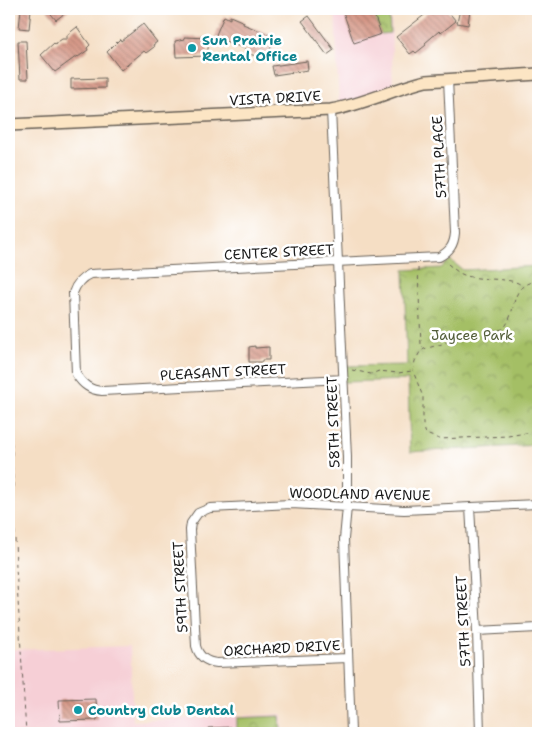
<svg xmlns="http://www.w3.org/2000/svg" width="547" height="742" viewBox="0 0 547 742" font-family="'Shantell Sans',sans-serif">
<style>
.built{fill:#f6cfd6}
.park{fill:url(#park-crowns);stroke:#606e40}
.building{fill:url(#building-back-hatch)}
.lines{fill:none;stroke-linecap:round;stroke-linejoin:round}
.street-casing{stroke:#686057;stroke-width:10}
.secondary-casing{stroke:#686057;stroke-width:14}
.path{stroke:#686057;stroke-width:1;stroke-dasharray:4 4;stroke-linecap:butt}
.street{stroke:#fff;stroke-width:8}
.secondary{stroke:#fce5c4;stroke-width:11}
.culture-dot{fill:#0f9aa8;stroke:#fff;stroke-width:2}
.labels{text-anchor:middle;stroke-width:5;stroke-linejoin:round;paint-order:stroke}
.culture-label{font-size:14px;font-weight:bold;fill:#0d838f;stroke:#fff;text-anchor:start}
.street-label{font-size:14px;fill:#1c1c1c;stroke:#fff}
.park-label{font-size:14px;fill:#525d39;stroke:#fff}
</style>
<defs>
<pattern id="park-crowns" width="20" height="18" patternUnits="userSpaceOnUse" patternTransform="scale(1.25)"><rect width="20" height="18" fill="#a4bf65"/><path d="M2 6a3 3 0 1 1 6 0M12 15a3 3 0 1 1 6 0" fill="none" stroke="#859a52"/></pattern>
<pattern id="building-back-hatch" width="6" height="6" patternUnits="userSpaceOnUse" patternTransform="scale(1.25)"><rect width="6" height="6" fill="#d59685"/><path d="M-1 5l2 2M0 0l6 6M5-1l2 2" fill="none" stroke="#ac7a6c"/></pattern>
</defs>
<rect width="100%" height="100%" fill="#fff"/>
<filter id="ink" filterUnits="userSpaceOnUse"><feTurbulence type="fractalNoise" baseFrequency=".02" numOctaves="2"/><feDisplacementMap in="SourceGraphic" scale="10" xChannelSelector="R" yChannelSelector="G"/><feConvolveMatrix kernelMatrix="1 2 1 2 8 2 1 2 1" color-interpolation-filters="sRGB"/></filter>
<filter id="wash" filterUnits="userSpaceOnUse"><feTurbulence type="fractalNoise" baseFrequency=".0096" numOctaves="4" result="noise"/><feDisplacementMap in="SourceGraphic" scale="20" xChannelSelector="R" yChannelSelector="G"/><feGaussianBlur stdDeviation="1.12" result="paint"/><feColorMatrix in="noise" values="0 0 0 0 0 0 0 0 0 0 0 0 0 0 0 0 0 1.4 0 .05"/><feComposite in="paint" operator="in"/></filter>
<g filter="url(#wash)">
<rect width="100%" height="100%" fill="#f5dec4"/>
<path class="built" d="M 335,9 L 391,9 L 393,91 L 339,108 Z
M 130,646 L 133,721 L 282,714 L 283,733 L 9,733 L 9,650 Z"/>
<path class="park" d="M 372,9 L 389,9 L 390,33 L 381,34 Z
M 450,260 L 463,270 L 538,266 L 538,445 L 410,452 L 408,380 L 344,382 L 343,366 L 407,365 L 404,270 L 441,268 Z
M 280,716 L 281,733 L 273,733 L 272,729 L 237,730 L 237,718 Z"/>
<g id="blocks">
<path class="building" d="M 21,9 L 31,9 L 29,29 L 19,28 Z
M 47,9 L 70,9 L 56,20 Z
M 342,9 L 372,9 L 381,34 L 354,43 Z
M 432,9 L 446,9 L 456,21 L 441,33 L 439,31 L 425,43 L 426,45 L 416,53 L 414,51 L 410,54 L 396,37 Z
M 460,9 L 470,9 L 468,25 L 457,23 Z
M 224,16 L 230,19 L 230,16 L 244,22 L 243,24 L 275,37 L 267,58 L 262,56 L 261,58 L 247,53 L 248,50 L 215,37 Z
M 309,16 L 334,50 L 327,55 L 302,21 Z
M 143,24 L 157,42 L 153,45 L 154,47 L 146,53 L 144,51 L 121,70 L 107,52 L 120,39 L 121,41 Z
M 77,27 L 90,45 L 87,48 L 88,50 L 78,57 L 77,56 L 55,72 L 41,55 L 54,43 L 55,44 L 62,39 L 67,39 L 67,35 Z
M 184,37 L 208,38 L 208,56 L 176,57 L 175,41 L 185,39 Z
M 18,41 L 26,41 L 28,79 L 20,79 Z
M 307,61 L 308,70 L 274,75 L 272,66 Z
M 105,78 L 105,88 L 71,89 L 71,79 Z
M 255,346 L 255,348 L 269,347 L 269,360 L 262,360 L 262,362 L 249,362 L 249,347 Z
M 96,699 L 97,720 L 60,721 L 59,700 Z
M 231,727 L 231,733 L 208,733 L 208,728 Z"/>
</g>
</g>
<g filter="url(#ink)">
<use href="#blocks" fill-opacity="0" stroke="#686057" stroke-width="1"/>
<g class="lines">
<g class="street-casing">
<path id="street" d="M 331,110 L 347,457 L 347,507 L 344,539 L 351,733
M 344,379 L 102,391 C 90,390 83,385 76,374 L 73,293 C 76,284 81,278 90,274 L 439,257 C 450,251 454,245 455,233 L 448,79
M 470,507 L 477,631 L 480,733
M 477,631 L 538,628
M 348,658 L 217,663 C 206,662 199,657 196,646 L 190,530 L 191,523 L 198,513 L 210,508 L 291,504 L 404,510 L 538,504"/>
</g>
<g class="secondary-casing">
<path id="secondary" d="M 9,125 L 331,110 C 365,104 393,89 426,81 L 538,74"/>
</g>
<path class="path" d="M 448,264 C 453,268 458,273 464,275 C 478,281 513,277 521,285
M 418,268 L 421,345 L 423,348
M 538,281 C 507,284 519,312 503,329 L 485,333 L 463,334 L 442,344 L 424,349 L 420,352 L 415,361 L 413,371 L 423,397 L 423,425 L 426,434 L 439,439 L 508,436 L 538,431
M 9,363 L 16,567 L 26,733
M 352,370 L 371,374 L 379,371 L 398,373 L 412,371"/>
<use href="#street" class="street"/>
<use href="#secondary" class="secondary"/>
</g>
</g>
<g class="culture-dot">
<circle cx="192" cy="48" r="5"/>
<circle cx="78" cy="710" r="5"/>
</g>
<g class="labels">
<g class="culture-label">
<text x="202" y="45">Sun Prairie<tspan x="202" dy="16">Rental Office</tspan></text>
<text x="88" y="715">Country Club Dental</text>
</g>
<g class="street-label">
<text transform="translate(275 98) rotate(-3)" y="5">VISTA DRIVE</text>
<text transform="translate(439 157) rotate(-93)" y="5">57TH PLACE</text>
<text transform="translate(279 252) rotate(-3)" y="5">CENTER STREET</text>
<text transform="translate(223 372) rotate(-3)" y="5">PLEASANT STREET</text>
<text transform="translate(333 422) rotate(-92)" y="5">58TH STREET</text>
<text transform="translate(360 494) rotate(1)" y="5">WOODLAND AVENUE</text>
<text transform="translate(180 587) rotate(-93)" y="5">59TH STREET</text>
<text transform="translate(463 621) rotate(-93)" y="5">57TH STREET</text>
<text transform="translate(282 648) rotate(-3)" y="5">ORCHARD DRIVE</text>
</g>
<g class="park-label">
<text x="472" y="340">Jaycee Park</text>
</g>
</g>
<rect width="547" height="742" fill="none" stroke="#fff" stroke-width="30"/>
</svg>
